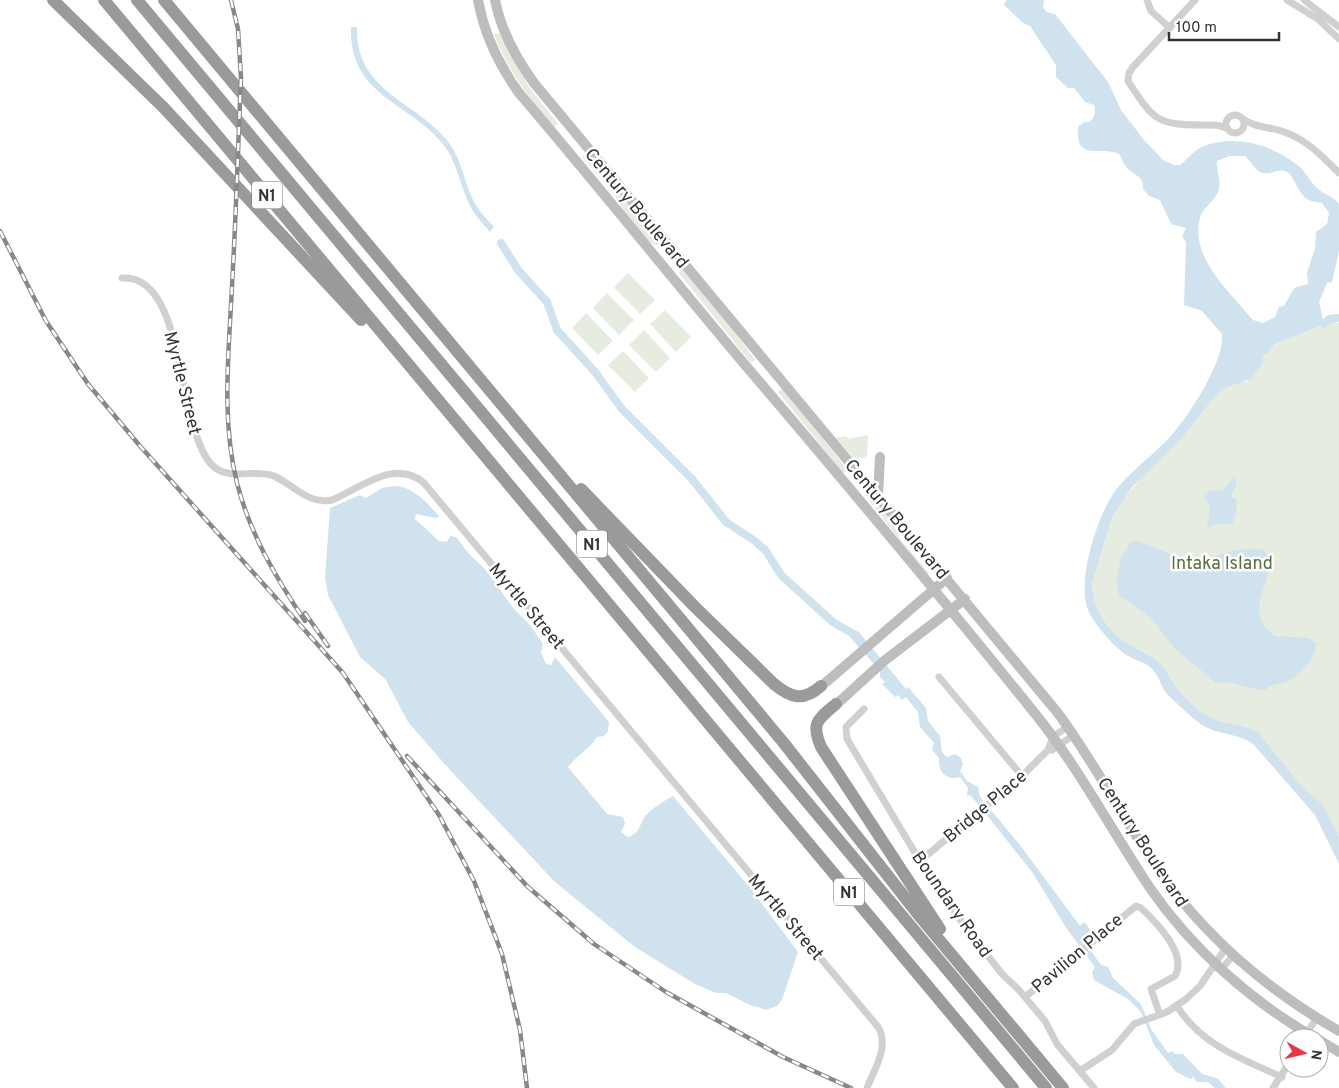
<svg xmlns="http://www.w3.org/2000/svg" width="1339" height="1088" viewBox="0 0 1339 1088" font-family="Overpass,sans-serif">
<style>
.green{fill:#e6ecdf}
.water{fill:#cfe2ee;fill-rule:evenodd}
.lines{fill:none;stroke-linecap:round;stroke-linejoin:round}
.canal{stroke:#cfe2ee;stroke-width:8}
.street{stroke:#d0d0d0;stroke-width:7}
.secondary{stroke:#bdbdbd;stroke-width:10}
.highway{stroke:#9a9a9a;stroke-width:12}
.rail-casing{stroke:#888;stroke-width:4.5}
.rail{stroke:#fff;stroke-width:2.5;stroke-dasharray:8;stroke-linecap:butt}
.labels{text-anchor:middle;stroke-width:5;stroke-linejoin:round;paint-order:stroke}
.shield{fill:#fff;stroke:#707070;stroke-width:1}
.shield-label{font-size:16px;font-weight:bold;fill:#333}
.street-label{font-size:18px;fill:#333;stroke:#fff}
.park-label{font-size:18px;fill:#56703f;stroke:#fff}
</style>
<rect width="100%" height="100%" fill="#fff"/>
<path class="green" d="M 500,33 L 529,87 L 558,124 L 554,127 C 529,98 508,71 494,34 Z
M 586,153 L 662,242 L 658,246 C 636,238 625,210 613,193 C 604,180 592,169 582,157 Z
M 684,269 L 727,321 L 755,360 L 751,363 L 679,273 Z
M 628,273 L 655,300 L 640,314 L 614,287 Z
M 607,293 L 634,320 L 619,335 L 593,308 Z
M 665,310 L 691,337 L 676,352 L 650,324 Z
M 586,313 L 613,341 L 598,355 L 572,328 Z
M 1331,322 L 1339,323 L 1339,836 L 1323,805 L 1299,783 L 1258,732 C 1242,723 1223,725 1208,716 C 1193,707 1179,692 1170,678 C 1168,675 1167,671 1165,668 C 1155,654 1137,650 1124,641 C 1105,628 1092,605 1092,583 L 1113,515 L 1122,500 L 1152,466 L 1177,444 L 1214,398 L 1227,387 L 1241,381 L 1246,382 C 1262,370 1257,366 1266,354 C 1279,336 1310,328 1331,322 Z
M 644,330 L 670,358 L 656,372 L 629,345 Z
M 623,351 L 649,378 L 635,392 L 608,365 Z
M 783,388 L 847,469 L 843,473 L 778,392 Z
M 868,435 L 867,456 L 864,458 L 854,459 L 836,438 L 846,436 L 848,439 Z
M 873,496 L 885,509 L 901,540 L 929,573 L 927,575 L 868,499 Z"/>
<path class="water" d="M 1006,0 L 1044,0 L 1043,7 L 1046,12 L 1055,14 L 1108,82 L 1121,110 L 1144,140 L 1163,160 L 1174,165 L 1180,165 C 1187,160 1192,152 1200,148 C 1233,132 1276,146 1301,168 C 1307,174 1311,183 1318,189 C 1325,195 1333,196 1339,204 L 1339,251 L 1332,282 L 1327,283 L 1319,302 L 1324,324 L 1275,344 L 1264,356 L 1261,366 L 1251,379 L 1227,387 L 1214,398 L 1177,444 L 1132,487 L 1113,515 L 1092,583 C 1092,605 1105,628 1124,641 C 1137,650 1155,655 1165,668 C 1167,671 1168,675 1170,678 C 1179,692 1193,707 1208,716 C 1223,725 1242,723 1258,732 L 1299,783 L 1323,805 L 1339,836 L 1339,864 L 1315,815 L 1254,745 C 1239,733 1218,735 1202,725 C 1189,716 1177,703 1166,693 C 1160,685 1160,677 1153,670 C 1146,662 1139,662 1130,657 C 1117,651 1093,623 1088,610 C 1076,579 1099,508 1120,485 C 1135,468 1154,454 1170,437 C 1188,417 1225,361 1222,334 L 1202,311 L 1184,305 L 1186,242 L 1182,237 L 1186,228 L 1171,224 L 1160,200 L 1149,196 L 1143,189 C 1145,175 1131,175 1125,165 C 1122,162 1122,157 1119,154 C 1100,145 1075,163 1078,127 L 1084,122 L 1090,122 C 1095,116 1096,113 1094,105 L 1085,102 L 1074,88 L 1068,88 L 1056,77 L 1056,65 L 1030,26 L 1023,23 L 1004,5 ZM 1229,156 L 1245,156 C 1249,160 1257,171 1260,172 C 1270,177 1277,167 1287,172 C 1295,176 1298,197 1311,201 C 1314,202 1319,202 1322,203 L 1329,213 L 1327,224 L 1316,232 L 1315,248 L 1307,273 L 1308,284 L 1294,288 L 1284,306 L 1279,307 L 1275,317 L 1263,323 L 1253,320 C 1231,293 1189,257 1200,218 C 1203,206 1217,201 1219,188 C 1221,178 1216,171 1217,161 Z
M 351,27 L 357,27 C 355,93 418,101 450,144 C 463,163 465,188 477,207 C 482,214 488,221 494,227 L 490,232 C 484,225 477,218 473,211 C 461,192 459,167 446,148 C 413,102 349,99 351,27 Z
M 1235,476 L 1237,484 L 1230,497 L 1236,499 C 1238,505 1235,520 1231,525 L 1219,523 L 1207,528 L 1210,508 L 1204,494 L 1210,491 L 1223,490 Z
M 394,486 C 413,486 427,503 439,516 L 436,518 L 416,514 L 415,519 L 439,541 L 447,542 L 450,536 L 456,537 L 469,554 L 485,569 L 514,609 L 530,625 L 543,644 L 541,652 L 546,664 L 551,665 L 555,657 L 609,722 L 608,731 L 604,736 L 597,737 C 590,749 577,755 568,767 L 607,814 L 623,817 L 625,824 L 621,832 L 628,837 C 639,833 638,829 643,820 C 647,811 664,801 673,796 L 751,889 L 798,952 L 782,1000 L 777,1006 L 766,1010 L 748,1004 L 726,993 L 716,993 L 695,984 L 635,947 L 555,882 L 449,769 L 408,722 L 386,680 L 360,657 L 328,595 L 325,577 L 330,508 L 360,495 L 366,498 L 382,488 Z
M 1136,541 C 1151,545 1182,561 1195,560 C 1221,558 1234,545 1263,550 L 1269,556 C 1272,591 1241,610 1275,636 L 1309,638 L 1316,643 C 1317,658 1298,679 1283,683 C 1275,685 1272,684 1265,690 C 1249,689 1231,680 1216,683 L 1174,648 L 1156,624 L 1142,611 L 1121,597 L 1117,590 L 1117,577 L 1121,558 L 1131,542 Z
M 858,631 L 906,689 L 908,687 L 926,708 L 928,721 L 940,736 L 942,752 L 947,757 L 955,754 L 961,758 L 963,765 L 960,771 L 967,781 L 978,787 L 980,797 L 1020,845 L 1080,926 L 1084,922 L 1090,929 L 1085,943 L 1101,965 L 1108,967 L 1113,978 L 1141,1004 L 1151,1029 L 1168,1053 L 1172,1051 L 1175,1054 L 1183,1054 L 1202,1074 L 1217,1078 L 1226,1088 L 1215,1088 L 1208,1082 L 1197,1082 L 1193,1077 L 1190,1079 L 1176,1072 L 1154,1045 L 1141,1012 L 1128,999 L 1094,980 L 1092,972 L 1095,967 L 1067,929 L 1032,872 L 978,804 L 970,795 L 967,796 L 968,788 L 960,777 C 946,781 938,772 939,758 L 932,750 L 934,743 L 920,727 L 918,712 L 906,697 L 902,700 L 898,695 L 895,697 L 882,684 L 885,682 L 880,677 L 880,671 L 850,637 Z"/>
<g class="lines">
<path class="canal" d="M 501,243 L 518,270 L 547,302 L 557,330 L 595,372 L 622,409 L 692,479 L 726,522 L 755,541 L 766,551 L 781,575 L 834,623 L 854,634
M 1324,324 L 1329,319 L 1339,318"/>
<path class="street" d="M 1147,0 L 1151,11 L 1170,28
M 1195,0 L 1133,67 L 1129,73 L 1128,81 C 1153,119 1156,125 1201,125 C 1211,125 1219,124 1228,129
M 1287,0 L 1318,19 L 1339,39
M 1304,0 L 1339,27
M1226 124a9 9 0 1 1 18 0a9 9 0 1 1-18 0Z
M 1243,119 C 1255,128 1273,127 1287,133 C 1308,141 1323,157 1339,173
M 122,278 C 187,273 176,429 212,465 C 228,482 254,468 274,476 C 294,485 308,505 332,500 C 361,488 395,458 424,483 L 878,1027 C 890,1046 874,1070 867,1088
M 939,677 L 1022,776
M 864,709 L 846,727 L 847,739 L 914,851 L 961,921 L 1002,974 L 1019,990 L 1045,1021 L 1057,1044 L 1094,1088
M 1048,750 L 1053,737 L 1068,726
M 920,861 L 1022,776 L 1048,750 L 1052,750 L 1074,735
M 1217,968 L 1221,969 L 1233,956
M 1025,997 L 1136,906 L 1141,908 C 1155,921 1188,954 1175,976 L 1151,989 L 1160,1015
M 1177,1006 C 1201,1045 1242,1059 1282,1077
M 1303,1038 L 1317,1018
M 1080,1071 L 1112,1050 L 1134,1024 L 1167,1012 L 1186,999 L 1200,986 L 1225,949
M 1273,1088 L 1289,1063"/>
<path class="secondary" d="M 478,0 C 484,34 499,65 519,93 C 596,183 670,276 746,366 C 845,482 942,598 1037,716 C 1080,770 1112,831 1150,888 C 1192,949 1251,1001 1315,1038
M 495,0 C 501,31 516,58 534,83 L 1057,712 C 1093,760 1120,813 1153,862 C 1201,934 1264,988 1339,1031
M 878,496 L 880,457
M 824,684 L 947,578
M 839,702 L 884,661 L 965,599
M 1319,1040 L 1339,1052"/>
<path class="highway" d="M 53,0 L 164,108 L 361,320
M 104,0 L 1013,1088
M 137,0 L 1046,1088
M 164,0 L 783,742 L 921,918 L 1063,1088
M 581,489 L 695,607 L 774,684 C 791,698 803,702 821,686
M 836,704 C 817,720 811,723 821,747 L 940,929"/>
<g class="rail-casing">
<path id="rail" d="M 231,0 L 238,29 L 241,78 C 238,147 236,217 232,286 C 229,351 221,419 237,483 C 250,534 276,578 305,621
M 0,231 L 46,321 L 88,384 L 140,446 L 343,673 L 439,815 L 474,881 L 502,954 L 520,1030 L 527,1088
M 305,613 L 328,646
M 407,756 L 528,887 L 594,944 L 666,992 L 783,1057 L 851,1088"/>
</g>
<use href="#rail" class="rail"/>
</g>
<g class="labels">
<g class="shield">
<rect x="252" y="181.5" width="30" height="27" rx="4"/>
<rect x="577" y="530.5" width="30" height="27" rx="4"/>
<rect x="834" y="878.5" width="30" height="27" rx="4"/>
</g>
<g class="shield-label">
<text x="267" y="201">N1</text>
<text x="592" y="550">N1</text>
<text x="849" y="898">N1</text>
</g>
<g class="street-label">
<text transform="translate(637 208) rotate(50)" y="6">Century Boulevard</text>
<text transform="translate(183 383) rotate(76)" y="6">Myrtle Street</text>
<text transform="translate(897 519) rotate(50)" y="6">Century Boulevard</text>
<text transform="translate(527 606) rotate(50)" y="6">Myrtle Street</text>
<text transform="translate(985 806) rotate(-40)" y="6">Bridge Place</text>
<text transform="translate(1143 842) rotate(57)" y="6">Century Boulevard</text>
<text transform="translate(952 904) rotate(55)" y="6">Boundary Road</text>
<text transform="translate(786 917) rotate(50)" y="6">Myrtle Street</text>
<text transform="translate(1077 953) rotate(-40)" y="6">Pavilion Place</text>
</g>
<g class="park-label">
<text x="1222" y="569">Intaka Island</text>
</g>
</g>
<g transform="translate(1304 1053) rotate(98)"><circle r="24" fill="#ffffff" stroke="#adadad"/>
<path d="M0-4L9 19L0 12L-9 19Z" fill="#e63946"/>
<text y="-8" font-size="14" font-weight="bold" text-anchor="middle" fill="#333333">N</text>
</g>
<path d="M1169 32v8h110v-8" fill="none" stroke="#333333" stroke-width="2.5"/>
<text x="1176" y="32" font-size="15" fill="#333333" stroke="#ffffff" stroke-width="4" paint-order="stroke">100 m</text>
</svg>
